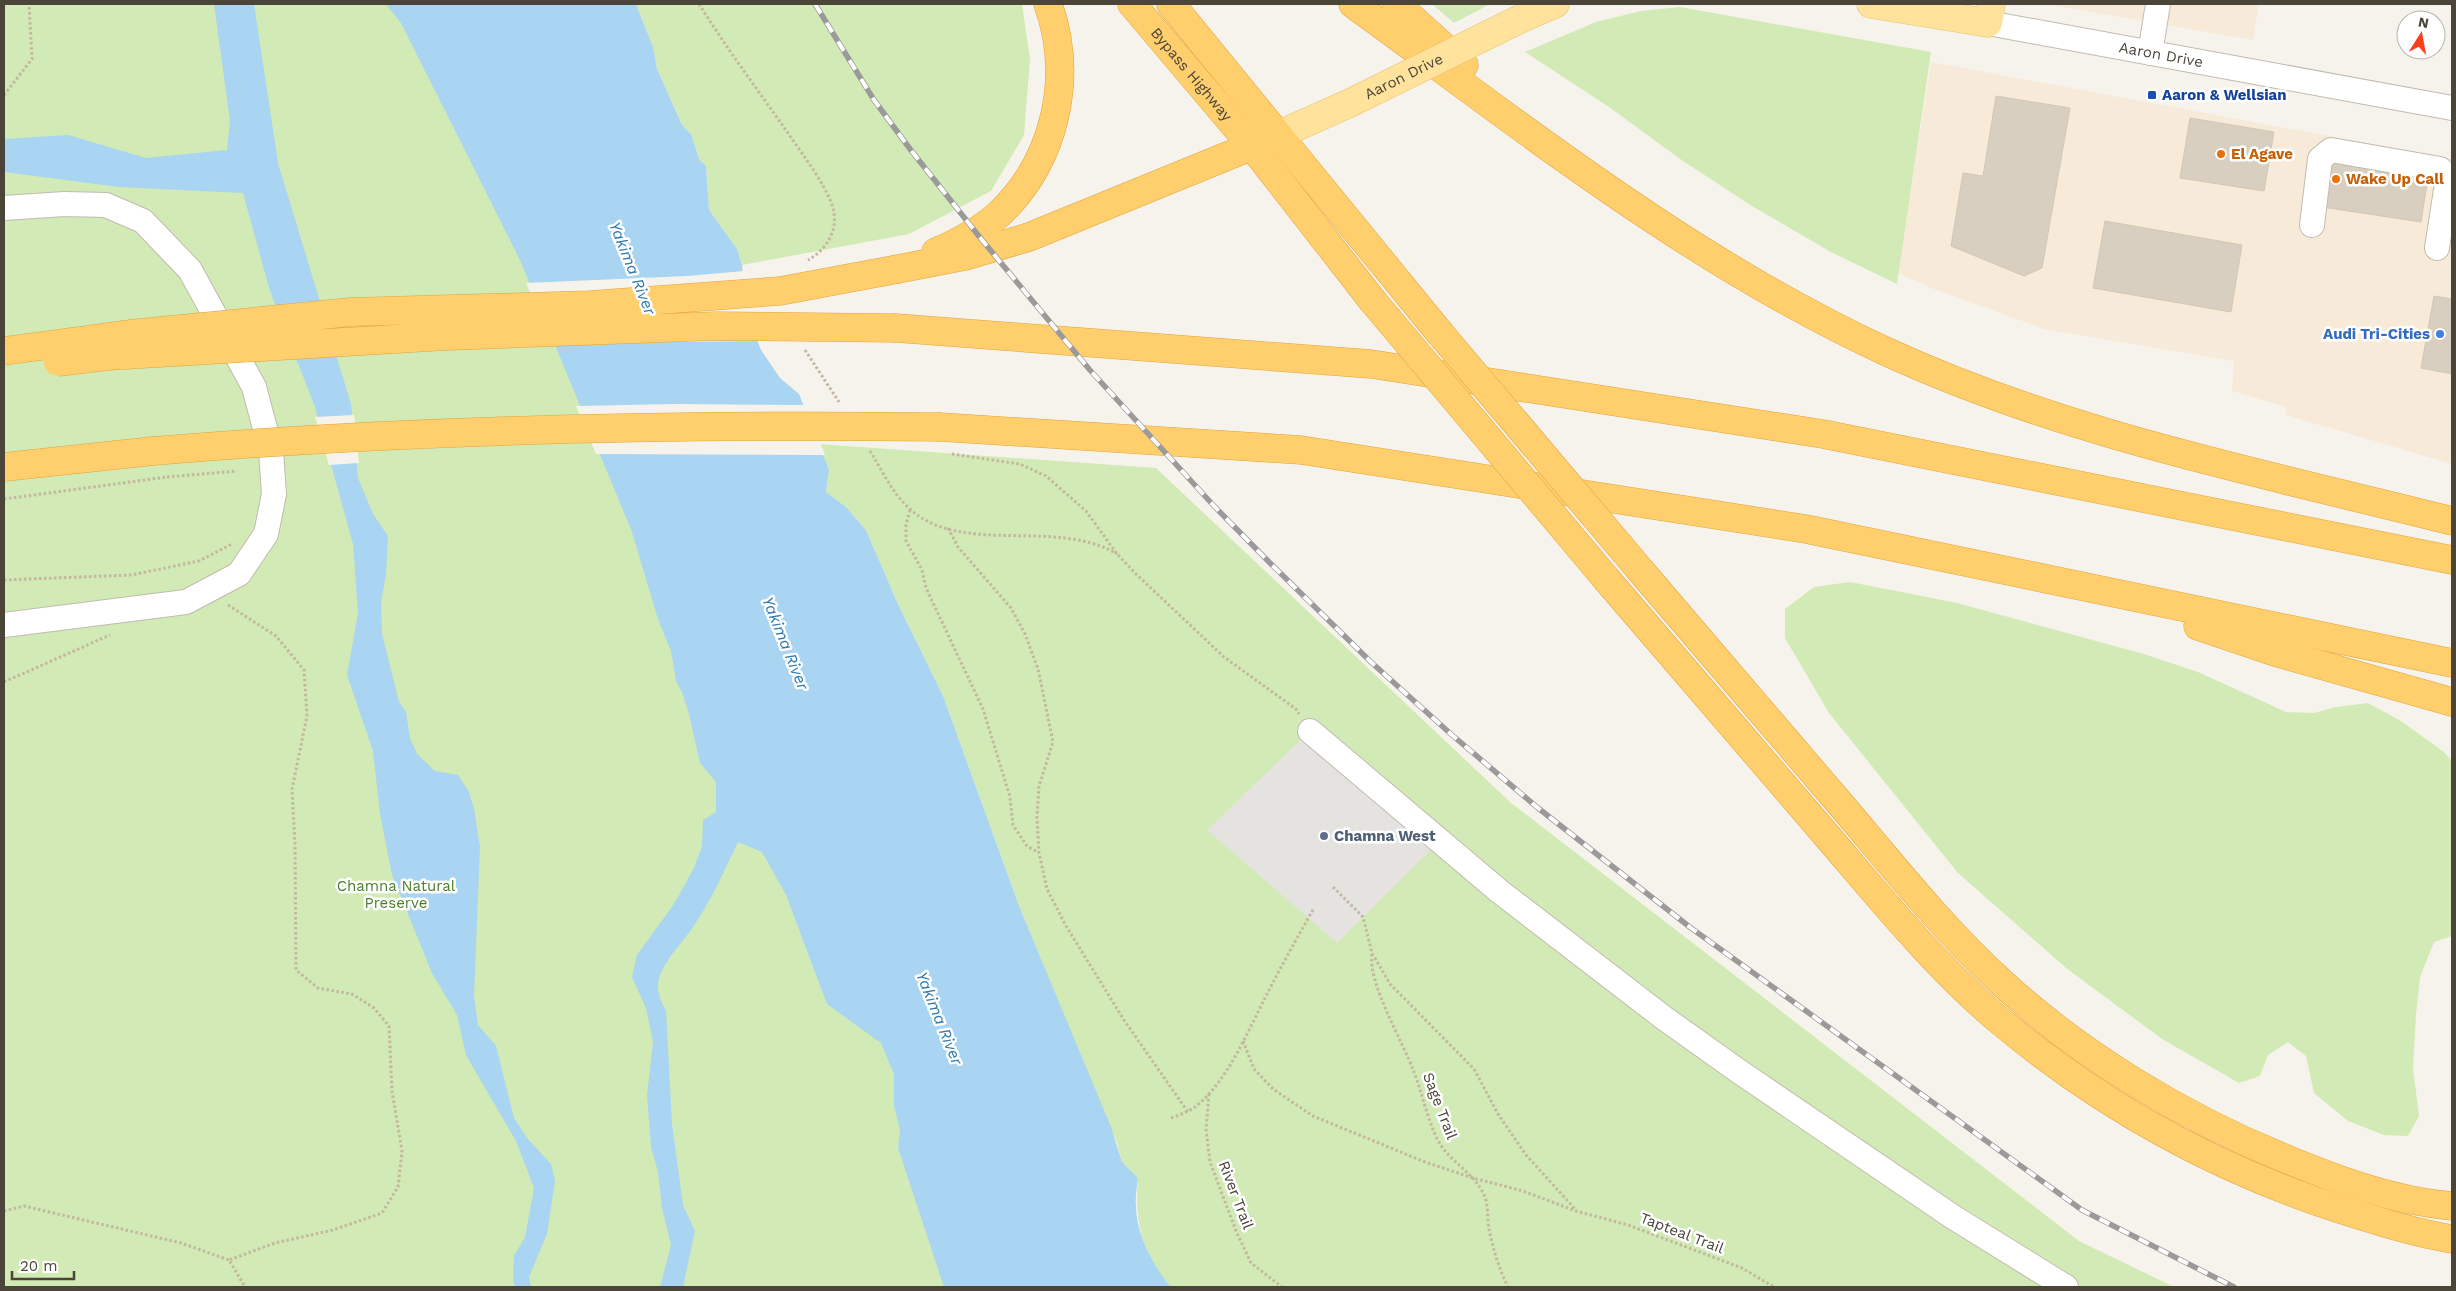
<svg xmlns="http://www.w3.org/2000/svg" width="2456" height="1291" viewBox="0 0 2456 1291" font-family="'Work Sans',sans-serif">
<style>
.commercial{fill:#f7ead8}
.green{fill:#d2eab5}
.parking{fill:#e5e3e0}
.water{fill:#a9d4f2}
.pier{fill:#f6f3ec}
.building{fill:#d8cfc1;stroke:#d3c7b4}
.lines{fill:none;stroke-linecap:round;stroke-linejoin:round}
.minor-casing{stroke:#c2bbae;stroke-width:26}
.major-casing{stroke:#e6c16a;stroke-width:29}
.highway-casing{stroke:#e0a43c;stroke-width:29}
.path{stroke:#c4b79f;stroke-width:3;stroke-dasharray:2.5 2.5;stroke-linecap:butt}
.minor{stroke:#fff;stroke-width:24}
.major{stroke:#ffe39c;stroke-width:28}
.highway{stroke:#ffcf6e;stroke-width:28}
.rail-casing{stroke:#9a9a9a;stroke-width:5.5}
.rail{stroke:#fff;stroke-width:4;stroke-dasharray:11;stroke-linecap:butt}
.major-bridge-casing{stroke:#e6c16a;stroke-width:29;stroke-linecap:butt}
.highway-bridge-casing{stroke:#e0a43c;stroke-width:29;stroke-linecap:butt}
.path-bridge{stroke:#c4b79f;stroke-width:3;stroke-dasharray:2.5 2.5;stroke-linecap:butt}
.major-bridge{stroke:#ffe39c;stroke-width:28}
.highway-bridge{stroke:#ffcf6e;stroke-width:28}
.transit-dot{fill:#1a4fb4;stroke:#fff;stroke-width:2}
.food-dot{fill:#e8710a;stroke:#fff;stroke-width:2}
.shop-dot{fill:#3f7fe0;stroke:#fff;stroke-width:2}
.service-dot{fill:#5c6f8a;stroke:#fff;stroke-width:2}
.labels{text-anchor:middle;stroke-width:5;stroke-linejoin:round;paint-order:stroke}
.street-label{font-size:15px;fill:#4b4439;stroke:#fff}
.transit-label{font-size:15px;font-weight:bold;fill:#164399;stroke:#fff;text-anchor:start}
.food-label{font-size:15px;font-weight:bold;fill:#c56008;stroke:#fff;text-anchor:start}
.shop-label{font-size:15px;font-weight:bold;fill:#366cbe;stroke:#fff;text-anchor:end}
.service-label{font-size:15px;font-weight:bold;fill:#4e5e75;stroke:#fff;text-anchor:start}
.park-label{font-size:15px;fill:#4a7f2a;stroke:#fff}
.water-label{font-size:16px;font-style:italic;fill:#2e7ab2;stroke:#fff}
</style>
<rect width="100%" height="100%" fill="#f6f3ec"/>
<path class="commercial" d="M 2046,4 L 2259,4 L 2253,40 Z
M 1931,62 L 2452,159 L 2452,464 L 2286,415 L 2286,407 L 2232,391 L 2234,361 L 2044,329 L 1934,289 L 1898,273 Z"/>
<path class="green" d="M 4,4 L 436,4 L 875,1003 L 975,1287 L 4,1287 Z
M 636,4 L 1022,4 L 1030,59 L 1024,135 L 991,191 L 909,234 L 742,265 L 737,249 L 709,210 L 706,166 L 699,159 L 691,134 L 682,125 L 657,69 L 653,47 Z
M 1432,4 L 1490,4 L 1454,23 Z
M 1680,7 L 1931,52 L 1897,284 L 1831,252 L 1752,206 L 1683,161 L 1609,107 L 1525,52 L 1596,22 L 1641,11 Z
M 818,444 L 1156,468 L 1510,802 L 2079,1241 L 2174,1287 L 1171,1287 C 1142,1254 1134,1222 1138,1178 L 1122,1162 L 1117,1143 L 1019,906 L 943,696 L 897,602 L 866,530 L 846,507 L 826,492 L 829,470 Z
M 1850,582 L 1957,603 L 2144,654 L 2198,672 L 2286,712 L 2314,713 L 2336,707 L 2368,703 L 2401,721 L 2444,752 L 2452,761 L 2452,936 L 2434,942 L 2420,977 L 2416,1015 L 2413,1068 L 2419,1116 L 2408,1136 L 2384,1135 L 2348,1121 L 2314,1093 L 2306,1056 L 2288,1042 L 2268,1055 L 2260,1076 L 2239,1083 L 2162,1039 L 2066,968 L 1958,873 L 1829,713 L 1785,638 L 1785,609 L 1814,587 Z"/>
<path class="parking" d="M 1310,731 L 1440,841 L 1337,943 L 1207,830 Z"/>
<path class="water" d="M 214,4 L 254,4 L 278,163 L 351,404 L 358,478 L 373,514 L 388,536 L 386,575 L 381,602 L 382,634 L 399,702 L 406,712 L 410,738 L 417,754 L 435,771 L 458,775 L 469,792 L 474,809 L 480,847 L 474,996 L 478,1025 L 496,1046 L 514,1118 L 527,1138 L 551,1164 L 555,1181 L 547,1234 L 529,1277 L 531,1287 L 515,1287 L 513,1281 L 514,1256 L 525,1237 L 534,1188 L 516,1141 L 466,1055 L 457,1015 L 432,973 L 392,875 L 380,814 L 373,751 L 347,675 L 358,613 L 353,544 L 315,407 L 270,291 L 243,193 L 119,187 L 4,172 L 4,139 L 68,135 L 146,158 L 227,150 L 230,121 Z
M 386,4 L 636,4 L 653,47 L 657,69 L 682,125 L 691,134 L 699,159 L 706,166 L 709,210 L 737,249 L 742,265 L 747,315 L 761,350 L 780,378 L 799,394 L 829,470 L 826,492 L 846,507 L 866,530 L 897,602 L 943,696 L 1019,906 L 1111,1127 L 1122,1162 L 1138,1178 C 1137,1187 1135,1197 1136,1206 C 1136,1234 1153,1266 1171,1287 L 944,1287 L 898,1148 L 900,1130 L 894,1106 L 894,1074 L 881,1043 L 827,1004 L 786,895 L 762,852 L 738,842 C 724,871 711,901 693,927 C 682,943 668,956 660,975 C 655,989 660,999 666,1011 L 672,1124 L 683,1205 L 695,1231 L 683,1287 L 660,1287 L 671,1245 L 662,1208 L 658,1172 L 651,1147 L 647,1095 L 653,1042 L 646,1008 L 632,977 L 637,955 L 674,904 L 693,870 L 702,847 L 703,820 L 716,812 L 716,782 L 700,763 L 689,714 L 682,692 L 676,681 L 671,651 L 658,619 L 632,532 L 520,260 L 401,23 Z"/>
<path class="pier" d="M 744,271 L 750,315 L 760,341 L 550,343 L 526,283 L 687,276 Z
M 675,404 L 806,405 L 825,455 L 596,454 L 576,406 Z
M 354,415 L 359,463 L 329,465 L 315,417 Z"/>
<path class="building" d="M 1996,96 L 2070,108 L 2042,268 L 2024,276 L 1951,246 L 1963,173 L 1983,176 Z
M 2190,118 L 2274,132 L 2264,191 L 2180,178 Z
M 2330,156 L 2429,171 L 2421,222 L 2322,207 Z
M 2105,221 L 2242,245 L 2231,312 L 2093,288 Z
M 2434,296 L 2452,299 L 2452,374 L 2421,368 Z"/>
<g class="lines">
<g class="minor-casing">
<g id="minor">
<path id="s1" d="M 1988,23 L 2452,108"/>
<path d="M 2150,53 L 2158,4"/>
<path d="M 4,208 L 64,204 L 106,205 L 143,221 L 190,270 L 254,387 L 271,451 L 274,494 L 266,534 L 239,574 L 186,602 L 4,625"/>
<path d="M 2312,225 L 2320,159 L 2331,150 L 2440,169 L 2448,177 L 2437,248"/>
<path d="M 1310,731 L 1499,891 L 1664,1018 L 1737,1070 L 1953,1217 L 2066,1287"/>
</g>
</g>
<g class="major-casing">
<path id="major" d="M 1871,4 L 1988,23 L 1991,4
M 1520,19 L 1555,4
M 1258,144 L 1350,103"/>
</g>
<g class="highway-casing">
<g id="highway">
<path id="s2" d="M 1132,4 L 1252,146 L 1372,300"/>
<path d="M 1171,4 L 1439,332"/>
<path d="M 1353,4 C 1524,128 1692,262 1885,351 C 2065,434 2262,473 2452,521"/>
<path d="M 1396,4 L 1464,65"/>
<path d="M 936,252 C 957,243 980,231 998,215 C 1056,161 1074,77 1048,4"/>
<path d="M 898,269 L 965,256 L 1029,237 L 1252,146"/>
<path d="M 896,328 L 1371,364 L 1823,434 L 2452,560"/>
<path d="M 940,427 L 1301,450 L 1806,529 L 2452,663"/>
<path d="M 4,467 L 153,451"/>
<path d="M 1641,571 C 1710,651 1779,732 1848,813 C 1897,871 1945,931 2001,982 C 2079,1054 2182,1116 2279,1156 C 2334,1179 2393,1201 2452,1206"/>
<path d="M 1608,581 C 1681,666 1754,751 1827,836 C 1882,900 1936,967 2000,1021 C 2104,1108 2217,1170 2346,1211 C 2381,1222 2416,1233 2452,1239"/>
<path d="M 2198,626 L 2275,652 L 2452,702"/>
</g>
</g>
<path class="path" d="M 699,4 C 727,49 760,93 790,136 C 803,155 825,184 832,205 C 840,227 828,249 808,260
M 4,95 L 32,59 L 29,4
M 805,350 L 839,402
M 870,451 C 882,470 892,493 909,508 C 960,557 1055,517 1117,554
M 952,454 L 1020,464 L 1046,476 L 1086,511 L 1117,554 L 1136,574 L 1224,657 L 1296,709 L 1299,714
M 4,499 L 167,477
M 910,510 L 906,525 L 906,541 L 922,570 L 926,588 L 983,709 L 1010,797 L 1013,825 L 1027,846 L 1039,853
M 948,528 L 958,547 L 1011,608 L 1025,634 L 1038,669 L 1053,742 L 1039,786 L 1037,817 L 1039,853 L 1047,889 L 1066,926 L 1124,1020 L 1188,1112
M 4,580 L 131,575 L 199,561 L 232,544
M 228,605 L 276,636 L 304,670 L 307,716 L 292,789 L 295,844 L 296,970 L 318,988 L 352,994 L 374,1008 L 389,1026 L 392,1091 L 402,1151 L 398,1187 L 382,1213 L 333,1230 L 275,1243 L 229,1260 L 245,1287
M 4,682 L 110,635
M 1333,887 L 1363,917 L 1372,953 L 1390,984 L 1474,1069 L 1498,1114 L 1526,1155 L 1576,1210
M 1372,954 C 1367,982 1404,1044 1414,1072 C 1422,1092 1429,1126 1440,1144 C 1452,1163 1475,1174 1484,1195 C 1489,1205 1487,1219 1489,1229 C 1493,1249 1499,1269 1508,1287
M 1243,1041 L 1254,1069 L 1273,1089 L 1313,1116 L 1425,1162 L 1473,1178 L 1523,1191 L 1576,1211 L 1628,1225 L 1742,1268 L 1774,1287
M 1209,1094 L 1206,1129 L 1210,1162 L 1236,1231 L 1251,1263 L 1282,1287
M 1171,1118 C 1182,1114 1193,1110 1201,1102 C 1230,1075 1247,1033 1265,998 C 1280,968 1297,938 1314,908
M 4,1211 L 24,1206 L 181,1243 L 229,1260"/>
<use href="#minor" class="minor"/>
<use href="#major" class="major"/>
<use href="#highway" class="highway"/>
<g class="rail-casing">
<path id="rail" d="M 815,4 L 874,100 L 910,149 L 982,240 L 1089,369 L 1214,506 L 1270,563 L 1372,663 L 1452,735 L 1538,808 L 1691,928 L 2082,1210 L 2234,1287"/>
</g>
<use href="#rail" class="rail"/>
<g class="major-bridge-casing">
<g id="major-bridge">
<path id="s3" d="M 1350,103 L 1520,19"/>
</g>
</g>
<g class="highway-bridge-casing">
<path id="highway-bridge" d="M 1372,300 L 1608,581
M 1439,332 L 1641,571
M 4,351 L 130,334 L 351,312 L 590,305 L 780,291 L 898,269
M 58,362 L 108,356 L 446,336 L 716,326 L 896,328
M 153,451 C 415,429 677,424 940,427"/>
</g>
<path class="path-bridge" d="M 167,477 L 237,471"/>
<use href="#major-bridge" class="major-bridge"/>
<use href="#highway-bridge" class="highway-bridge"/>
</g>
<rect class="transit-dot" x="2147" y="90" width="10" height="10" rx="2.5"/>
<g class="food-dot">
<circle cx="2221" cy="154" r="5"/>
<circle cx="2336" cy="179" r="5"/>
</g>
<circle class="shop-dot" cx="2440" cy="334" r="5"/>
<circle class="service-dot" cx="1324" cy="836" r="5"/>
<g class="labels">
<g class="street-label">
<text dy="5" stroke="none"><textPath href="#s1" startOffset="176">Aaron Drive</textPath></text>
<text dy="5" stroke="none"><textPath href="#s2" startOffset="92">Bypass Highway</textPath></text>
<text dy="5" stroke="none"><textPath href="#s3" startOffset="60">Aaron Drive</textPath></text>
<text transform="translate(1440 1106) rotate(69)" y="5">Sage Trail</text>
<text transform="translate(1236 1195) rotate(69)" y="5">River Trail</text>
<text transform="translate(1682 1233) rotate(21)" y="5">Tapteal Trail</text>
</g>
<g class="transit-label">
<text x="2162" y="100">Aaron &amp; Wellsian</text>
</g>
<g class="food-label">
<text x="2231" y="159">El Agave</text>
<text x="2346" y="184">Wake Up Call</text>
</g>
<g class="shop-label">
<text x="2430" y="339">Audi Tri-Cities</text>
</g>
<g class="service-label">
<text x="1334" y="841">Chamna West</text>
</g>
<g class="park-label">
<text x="396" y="891">Chamna Natural<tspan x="396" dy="17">Preserve</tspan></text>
</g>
<g class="water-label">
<text transform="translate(633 268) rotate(68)" y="6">Yakima River</text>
<text transform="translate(786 643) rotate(68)" y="6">Yakima River</text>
<text transform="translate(940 1018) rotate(68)" y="6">Yakima River</text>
</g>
</g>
<rect width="2456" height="1291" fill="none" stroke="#4b4439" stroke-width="10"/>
<g transform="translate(2421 35) rotate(11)"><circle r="24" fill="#ffffff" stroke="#b7b4b0"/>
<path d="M0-4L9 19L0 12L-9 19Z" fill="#fc3f1d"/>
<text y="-8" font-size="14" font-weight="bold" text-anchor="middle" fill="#4b4439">N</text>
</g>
<path d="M12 1271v8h62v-8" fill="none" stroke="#4b4439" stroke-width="2.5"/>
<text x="20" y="1271" font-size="15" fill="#4b4439" stroke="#ffffff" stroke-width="4" paint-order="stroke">20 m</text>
</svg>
